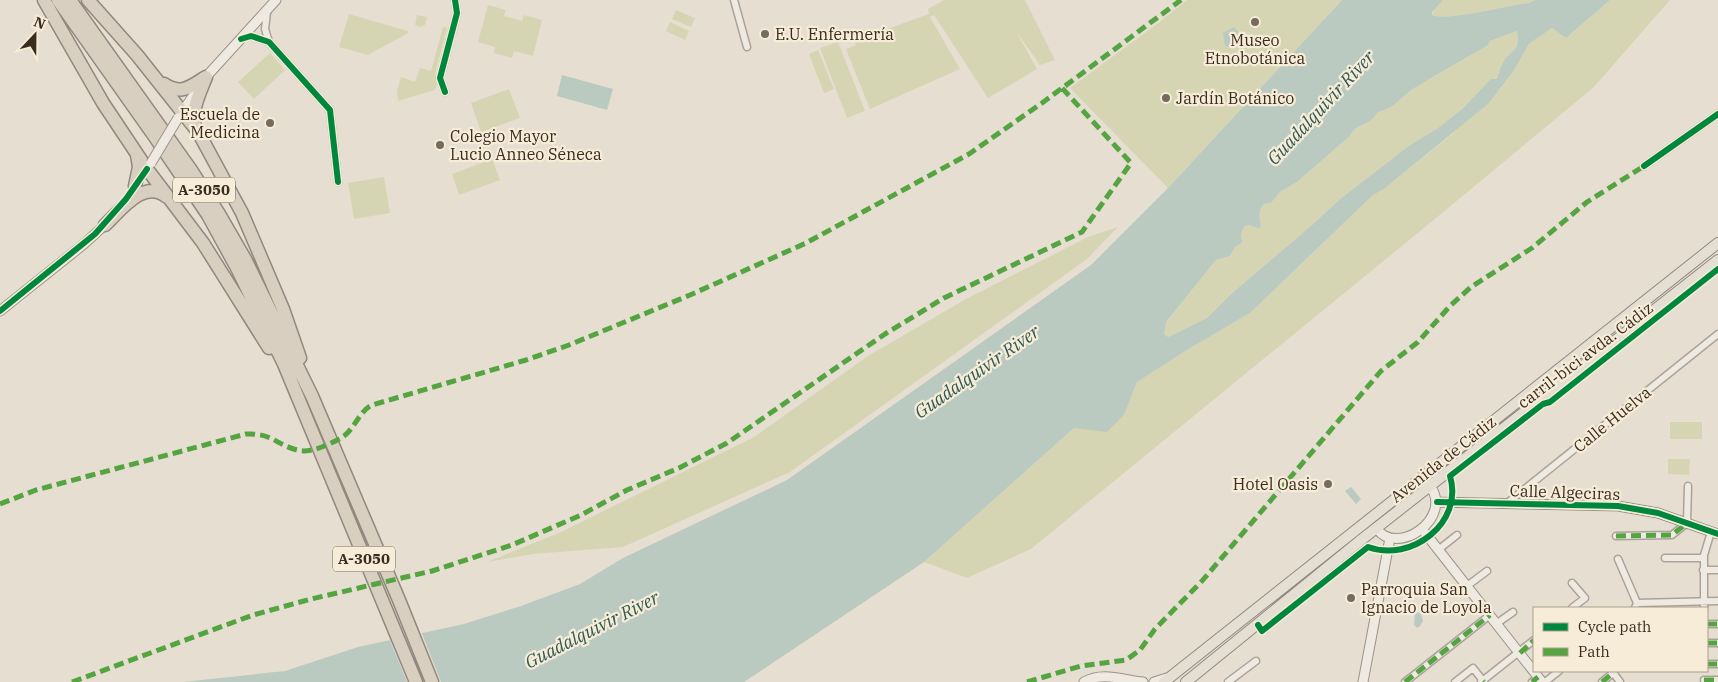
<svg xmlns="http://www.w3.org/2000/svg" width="1718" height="682" viewBox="0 0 1718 682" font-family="'IBM Plex Serif',serif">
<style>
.green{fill:#d6d5b3}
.water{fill:#bbcac1;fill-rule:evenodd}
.pier{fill:#e6ded0}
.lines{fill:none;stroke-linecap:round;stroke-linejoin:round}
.street-casing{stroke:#aba399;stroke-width:9}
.secondary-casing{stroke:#9b9388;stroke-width:11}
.primary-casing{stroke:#918980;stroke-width:12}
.highway-casing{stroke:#918980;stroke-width:15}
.street{stroke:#eeeae2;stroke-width:6}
.secondary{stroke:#eeeae2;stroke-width:9}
.primary{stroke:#e5dfd3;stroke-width:10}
.highway{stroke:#d9cfc1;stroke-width:12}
.secondary-bridge-casing{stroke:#9b9388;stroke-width:11;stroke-linecap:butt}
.secondary-bridge{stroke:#eeeae2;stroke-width:9}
.quiet{stroke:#54a441;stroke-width:5;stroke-dasharray:10 5;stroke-linecap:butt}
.cycleway-casing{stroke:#f6ecd7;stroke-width:9}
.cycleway{stroke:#00873e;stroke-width:6}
.poi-dot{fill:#776a5e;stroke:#f6ecd7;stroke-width:2}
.labels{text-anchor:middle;stroke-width:4.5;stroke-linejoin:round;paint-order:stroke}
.shield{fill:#f6ecd7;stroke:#736657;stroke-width:1}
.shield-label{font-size:15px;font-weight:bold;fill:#3b2c20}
.poi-label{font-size:16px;fill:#3b2c20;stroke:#f6ecd7;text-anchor:start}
.street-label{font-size:16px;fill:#3b2c20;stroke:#f6ecd7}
.water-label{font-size:18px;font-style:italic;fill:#305a56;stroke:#f6ecd7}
</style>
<rect width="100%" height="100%" fill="#e6ded0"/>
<path class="green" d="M 944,0 L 1025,0 L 1055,60 L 1040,65 L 1017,33 L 1037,69 L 988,98 L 934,15 L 930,17 L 960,69 L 870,109 L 846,49 L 856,45 L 854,41 L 929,14 L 928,9 Z
M 1187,0 L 1342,0 L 1168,188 L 1070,88 L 1157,24 Z
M 1443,0 L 1535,0 L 1529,3 C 1508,5 1448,22 1432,15 L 1435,7 Z
M 1610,0 L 1670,0 L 1594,87 L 1430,223 L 1031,549 L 967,578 L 924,562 L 1074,428 L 1124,415 L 1137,382 L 1187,350 L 1250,313 L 1373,195 L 1384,189 L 1451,135 L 1501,88 L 1513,72 L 1529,44 L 1552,28 L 1566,38 Z
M 488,5 L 506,10 L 504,16 L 522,21 L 524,15 L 542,20 L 533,56 L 514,51 L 512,58 L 494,53 L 495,47 L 478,42 Z
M 676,10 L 695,18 L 691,27 L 672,19 Z
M 349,14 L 408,31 L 408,33 L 368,55 L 339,47 Z
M 417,15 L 427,17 L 425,25 L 421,27 L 415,25 Z
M 670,22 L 689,31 L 685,40 L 666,31 Z
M 443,27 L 447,28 L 435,74 L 437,84 L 435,90 L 398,101 L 397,91 L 401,77 L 415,82 L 420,68 L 431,71 Z
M 1517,31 C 1519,56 1510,50 1500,67 C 1498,71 1499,75 1497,79 L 1438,128 L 1410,145 L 1340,199 L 1312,225 L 1231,294 L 1207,318 L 1168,337 L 1163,334 L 1166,322 L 1216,260 L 1230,256 L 1235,247 L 1243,242 C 1240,236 1241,231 1245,226 L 1250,225 L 1258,229 L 1261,225 C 1259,217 1258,210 1264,204 L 1271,203 L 1280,192 L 1297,182 L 1344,141 C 1350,138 1351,133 1355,129 C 1366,121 1368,126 1378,112 C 1397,107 1398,99 1413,89 C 1437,74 1462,60 1487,46 L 1490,41 Z
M 838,42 L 865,111 L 847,118 L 820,48 Z
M 818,50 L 834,89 L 824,93 L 809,54 Z
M 270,53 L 285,70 L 254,99 L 238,82 Z
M 509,89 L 520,118 L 481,132 L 471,103 Z
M 492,159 L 500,180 L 459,195 L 452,174 Z
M 384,177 L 390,213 L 354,219 L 348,183 Z
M 1118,227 L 1087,259 L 790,472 L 623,547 L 533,554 L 487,562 L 561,532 L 754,437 L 868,356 L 966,299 L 1088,237 Z
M 1670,422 L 1702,422 L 1702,439 L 1670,439 Z
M 1668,459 L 1690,459 L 1689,475 L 1668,474 Z"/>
<path class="water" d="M 1342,0 L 1443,0 L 1432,12 L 1432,15 C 1448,22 1508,5 1529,3 L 1535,0 L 1610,0 L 1566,38 L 1552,28 L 1529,44 L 1513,72 L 1488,104 L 1384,189 L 1373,195 L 1250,313 L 1187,350 L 1137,382 L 1124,415 L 1107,432 L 1074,428 L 924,562 L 744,682 L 183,682 L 285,671 L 358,647 L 464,624 L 521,606 L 580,584 L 623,558 L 787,480 L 1091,265 L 1168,188 ZM 1517,31 C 1520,54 1512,47 1502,64 C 1499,69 1499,74 1497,79 L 1491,79 L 1464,107 L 1438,128 L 1410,145 L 1340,199 L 1312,225 L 1231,294 L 1207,318 L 1168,337 L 1164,334 L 1166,322 L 1216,260 L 1230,256 L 1235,247 L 1243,242 C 1240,236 1241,231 1245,226 L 1250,225 L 1259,229 L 1261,225 C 1259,218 1258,210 1264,204 L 1271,203 L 1280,192 L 1297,182 L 1344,141 C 1350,138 1351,133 1355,129 C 1366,121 1368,126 1378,112 C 1397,107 1398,99 1413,89 C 1437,74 1462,60 1487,46 L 1490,41 Z
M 1234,27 L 1243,37 L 1237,48 L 1225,46 L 1223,33 Z
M 562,75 L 613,89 L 607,110 L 557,96 Z
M 1351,487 L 1361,499 L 1356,504 L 1345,491 Z
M 1417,612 L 1421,614 L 1423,621 L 1420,626 L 1417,628 L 1414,625 L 1415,614 Z"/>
<path class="pier" d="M 421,631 L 441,682 L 407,682 L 389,638 Z"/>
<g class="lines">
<g class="street-casing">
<path id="street" d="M 734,0 L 747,47
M 267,12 L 265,29 L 269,42
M 242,38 L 251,36 L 269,42 L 330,110 L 338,182
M 445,92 L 440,78 L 457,13 L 455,0
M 1644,166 L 1718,114
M 1506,504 L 1718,334
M 1616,536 L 1672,535 L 1687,523 L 1688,486
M 1438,550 L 1457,535
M 1665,558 L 1704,558
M 1618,559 L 1637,603
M 1703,570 L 1718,570
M 1572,583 L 1585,598 L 1572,608
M 1467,586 L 1487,571
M 1635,608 L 1637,603 L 1718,601
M 1704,608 L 1704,555 L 1711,532
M 1496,624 L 1513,612
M 1707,624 L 1718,624
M 1707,643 L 1718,643
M 1707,664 L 1718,664
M 1612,671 L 1620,682
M 1704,680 L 1718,680
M 1228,682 L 1256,661
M 1405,682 L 1490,615
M 1455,682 L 1473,668 L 1484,682
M 1481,682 L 1534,640
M 1532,682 L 1538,677
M 1545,682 L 1559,671
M 1602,682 L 1613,673"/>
</g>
<g class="secondary-casing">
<path id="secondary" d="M 180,115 L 206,77 L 276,0
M 0,311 L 84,244 L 108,222
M 1437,502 L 1618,506 L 1658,513 L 1718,534
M 1377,529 C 1397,557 1454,518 1430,486
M 1422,529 L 1542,682
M 1084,682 C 1103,671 1122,680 1143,682
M 1154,682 L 1170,677
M 1363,682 L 1390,538"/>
</g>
<g class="primary-casing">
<path id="primary" d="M 1164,682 L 1718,243
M 1186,682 L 1361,540 L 1718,260"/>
</g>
<g class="highway-casing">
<path id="highway" d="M 44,0 L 103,103 L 147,169 L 203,243 L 269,348
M 58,0 L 155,137 L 208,215 L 237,268 L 284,364 L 416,682
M 70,0 L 191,170 L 219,214 L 245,259 L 312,396 L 399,600 L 432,682
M 88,0 L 137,55 L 195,128
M 206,77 C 200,93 191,109 195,126 L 242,213 L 283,309 L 300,358
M 164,84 C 181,96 191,86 206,77
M 135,186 L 139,167 L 137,155
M 105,225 C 121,210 144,178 167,197"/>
</g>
<use href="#street" class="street"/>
<use href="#secondary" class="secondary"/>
<use href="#primary" class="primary"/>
<use href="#highway" class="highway"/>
<g class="secondary-bridge-casing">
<path id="secondary-bridge" d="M 151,163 L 178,118"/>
</g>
<use href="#secondary-bridge" class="secondary-bridge"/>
<path class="quiet" d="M 0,504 L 36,490 L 246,434 C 272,433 275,444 297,450 C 310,454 330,444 341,438 C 355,430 358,412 372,405 L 526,360 L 569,345 L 690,295 L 806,243 L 969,154 L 1042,103 L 1181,0
M 1616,536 L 1672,535 L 1687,523
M 1707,624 L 1718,624
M 1707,643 L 1718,643
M 1520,653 L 1534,640
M 1707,664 L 1718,664
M 1704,680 L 1718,680
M 1483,681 L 1484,682
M 72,682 L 253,615 L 311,599 L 432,571 L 512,545 L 581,515 L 627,490 L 679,468 L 727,443 L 885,334 L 944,298 L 1082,232 L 1131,163 L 1062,88
M 1027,682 L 1081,666 L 1126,660 L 1140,650 L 1155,629 L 1202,581 L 1381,371 L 1418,342 L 1450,306 L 1471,287 L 1532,248 L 1587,202 L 1644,166
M 1405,682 L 1490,615
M 1532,682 L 1538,677
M 1602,682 L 1613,673"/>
<g class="cycleway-casing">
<path id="cycleway" d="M 241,39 L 251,36 L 269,42 L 330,110 L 338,182
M 445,92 L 440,78 L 457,13 L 455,0
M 1644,166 L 1718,114
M 0,311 L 95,234 L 126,199 L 147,169
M 1437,502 L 1618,506 L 1658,513 L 1718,534
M 1258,625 L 1262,631 L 1368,547 C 1411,563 1464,523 1450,476 L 1543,404 L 1550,402 L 1718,269"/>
</g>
<use href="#cycleway" class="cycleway"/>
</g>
<g class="poi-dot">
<circle cx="1255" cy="22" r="5"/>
<circle cx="765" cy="34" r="5"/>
<circle cx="1166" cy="98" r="5"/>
<circle cx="270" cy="123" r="5"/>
<circle cx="440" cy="145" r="5"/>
<circle cx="1328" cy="484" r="5"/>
<circle cx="1351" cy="598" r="5"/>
</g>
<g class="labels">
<g class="shield">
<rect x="173" y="177.5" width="62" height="25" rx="4"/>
<rect x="333" y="546.5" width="62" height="25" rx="4"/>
</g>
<g class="shield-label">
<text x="204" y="195">A-3050</text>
<text x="364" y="564">A-3050</text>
</g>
<g class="poi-label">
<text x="775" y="40">E.U. Enfermería</text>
<text x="1255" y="46" text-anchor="middle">Museo<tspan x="1255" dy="18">Etnobotánica</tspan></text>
<text x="1176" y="104">Jardín Botánico</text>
<text x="260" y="120" text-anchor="end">Escuela de<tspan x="260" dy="18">Medicina</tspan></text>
<text x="450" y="142">Colegio Mayor<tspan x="450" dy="18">Lucio Anneo Séneca</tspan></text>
<text x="1318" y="490" text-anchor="end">Hotel Oasis</text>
<text x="1361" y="595">Parroquia San<tspan x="1361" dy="18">Ignacio de Loyola</tspan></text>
</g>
<g class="street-label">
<text transform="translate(1585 355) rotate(-37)" y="6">carril-bici avda. Cádiz</text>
<text transform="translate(1612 419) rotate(-39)" y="6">Calle Huelva</text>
<text transform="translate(1443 459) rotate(-38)" y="6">Avenida de Cádiz</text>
<text transform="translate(1565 492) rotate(2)" y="6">Calle Algeciras</text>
</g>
<g class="water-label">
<text transform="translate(1321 108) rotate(-47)" y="6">Guadalquivir River</text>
<text transform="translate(977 372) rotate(-35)" y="6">Guadalquivir River</text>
<text transform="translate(592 630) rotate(-27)" y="6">Guadalquivir River</text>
</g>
</g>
<rect x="1533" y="607" width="175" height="65" fill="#f6ecd7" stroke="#ab9f8e"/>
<rect x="1543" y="623" width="25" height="8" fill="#00873e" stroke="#ab9f8e"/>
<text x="1578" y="632" font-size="15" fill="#3b2c20">Cycle path</text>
<rect x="1543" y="648" width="25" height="8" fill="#54a441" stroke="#ab9f8e"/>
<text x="1578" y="657" font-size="15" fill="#3b2c20">Path</text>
<g transform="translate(35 35) rotate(22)" stroke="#f6ecd7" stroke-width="4" paint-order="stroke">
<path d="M0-4L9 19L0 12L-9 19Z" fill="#3b2c20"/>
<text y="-8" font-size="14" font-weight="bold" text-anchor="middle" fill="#3b2c20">N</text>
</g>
</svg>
